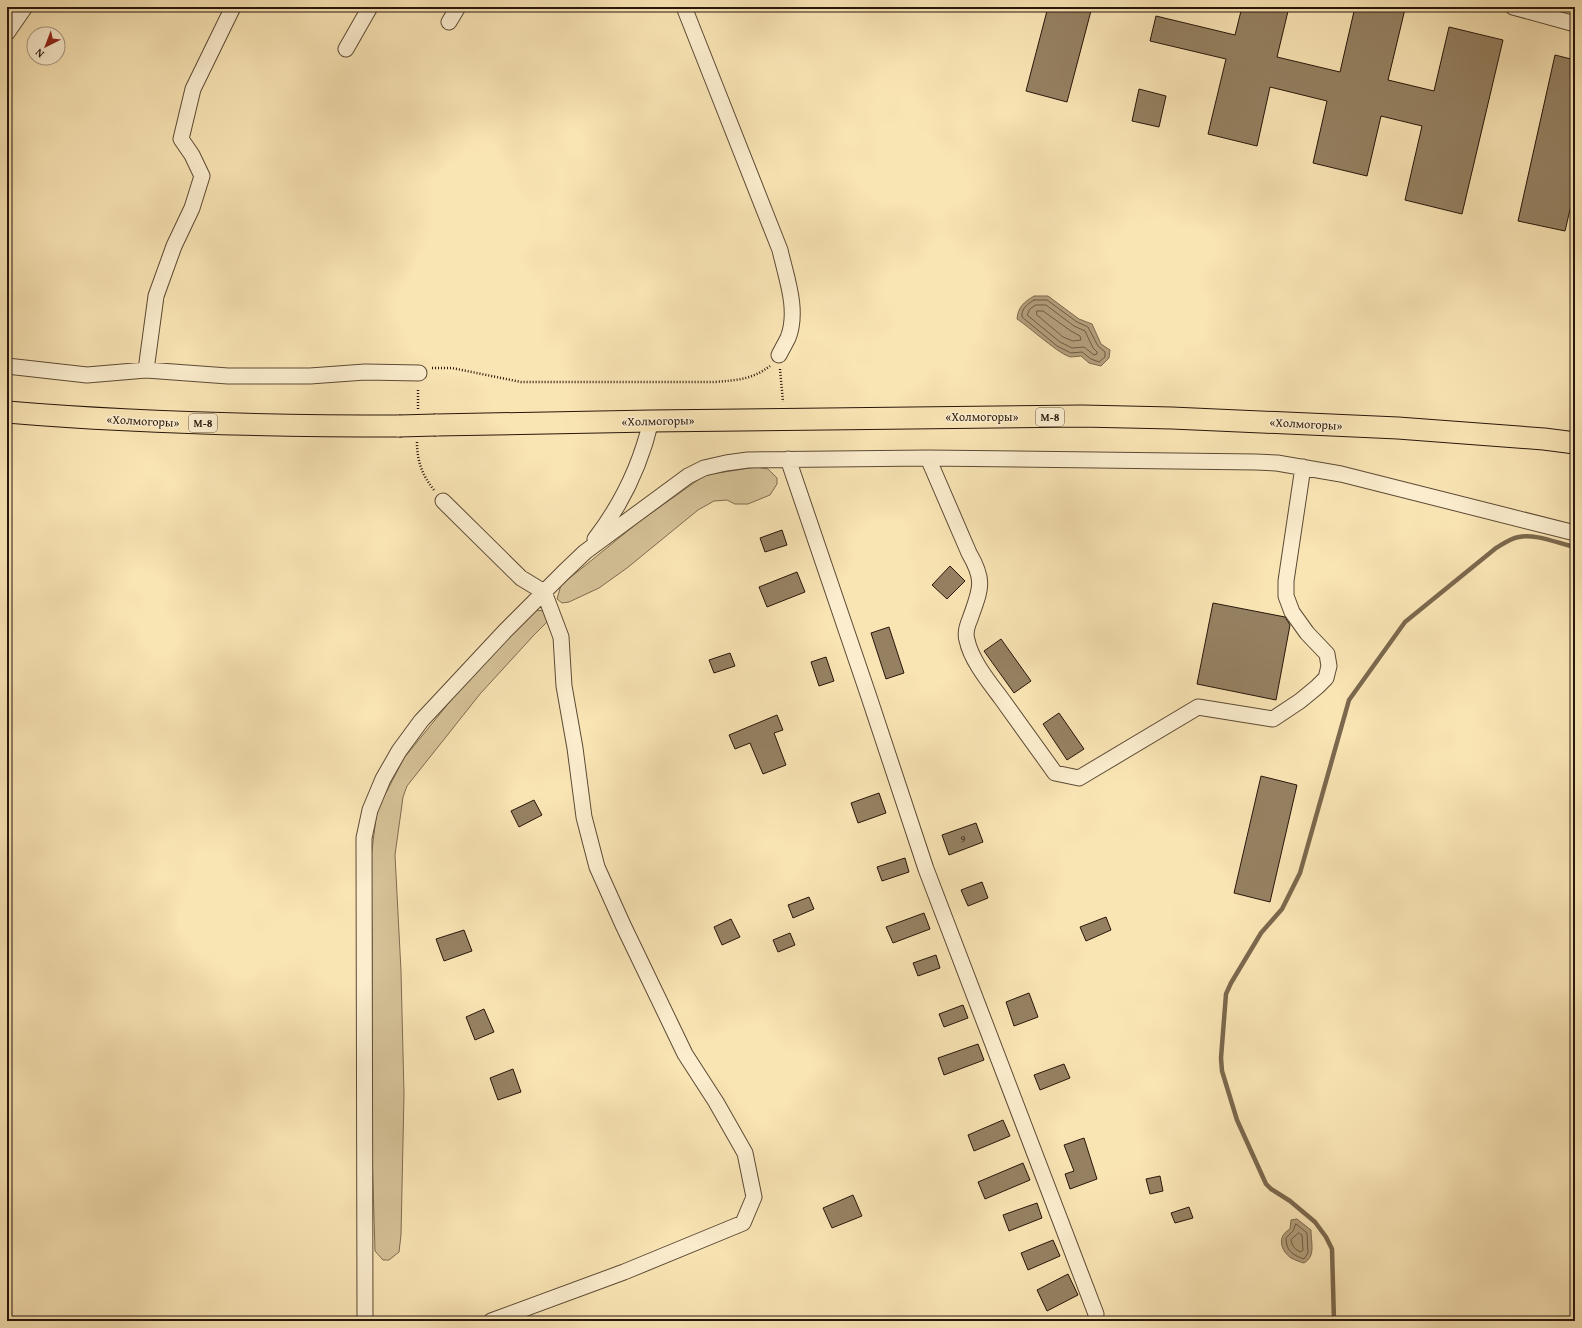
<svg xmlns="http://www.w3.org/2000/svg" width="1582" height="1328" viewBox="0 0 1582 1328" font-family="'Gentium Book Plus',serif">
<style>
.green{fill:#d5c197;stroke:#7e6c50}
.water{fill:#b29e7a;stroke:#7b684d}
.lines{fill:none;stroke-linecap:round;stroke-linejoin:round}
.shore{stroke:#6d5a42;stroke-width:1}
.stream{stroke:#7b684d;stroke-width:4.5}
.building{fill:#958162;stroke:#28160a}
.minor-casing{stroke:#5c4a34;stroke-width:17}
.highway-casing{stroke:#28160a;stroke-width:23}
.path{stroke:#28160a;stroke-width:2.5;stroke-dasharray:1 2;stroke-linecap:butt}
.minor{stroke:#fbedce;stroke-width:15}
.highway{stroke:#f9e4b4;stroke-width:21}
.highway-bridge-casing{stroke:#28160a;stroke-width:23;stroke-linecap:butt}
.highway-bridge{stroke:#f9e4b4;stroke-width:21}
.labels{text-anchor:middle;stroke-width:3;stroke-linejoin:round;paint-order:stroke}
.number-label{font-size:10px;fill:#433120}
.shield{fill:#fbedce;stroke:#675645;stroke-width:1}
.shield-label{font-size:11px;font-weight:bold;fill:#28160a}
.street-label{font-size:12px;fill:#28160a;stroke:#fbedce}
</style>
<rect width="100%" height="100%" fill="#f9e4b4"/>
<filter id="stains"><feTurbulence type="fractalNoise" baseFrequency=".005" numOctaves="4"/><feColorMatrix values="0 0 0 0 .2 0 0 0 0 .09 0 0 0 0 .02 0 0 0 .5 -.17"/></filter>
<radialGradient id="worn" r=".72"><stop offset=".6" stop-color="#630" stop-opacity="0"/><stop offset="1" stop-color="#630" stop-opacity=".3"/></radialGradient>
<path class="green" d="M 756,467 L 768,469 L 777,478 L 777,484 L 770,495 L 748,504 L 735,504 L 727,500 L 714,501 L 698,510 L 627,568 L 599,588 L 569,602 L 562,603 L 557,599 L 561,585 L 640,521 L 705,475 Z
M 534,610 L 546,611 L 549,616 L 547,622 L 534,635 L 480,694 L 407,786 L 403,797 L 395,855 L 401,971 L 404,1094 L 401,1235 L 399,1252 L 389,1260 L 383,1260 L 375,1251 L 371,1117 L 372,931 L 370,866 L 377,810 L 404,758 L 465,683 Z"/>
<path class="water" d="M 1034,296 L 1048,296 L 1079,319 L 1092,324 L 1101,344 L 1110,350 L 1109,358 L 1101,366 L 1089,363 L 1081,356 C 1078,356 1074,357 1071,357 C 1061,356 1028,326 1017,319 C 1018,307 1024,302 1034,296 Z
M 1297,1219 L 1311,1230 C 1311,1243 1316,1256 1304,1263 C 1300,1262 1295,1260 1291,1258 C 1280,1250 1277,1236 1290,1229 L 1291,1220 Z"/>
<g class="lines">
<path class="shore" d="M 1034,300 L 1047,300 L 1077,322 L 1088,327 L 1098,346 L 1105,352 L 1105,357 L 1099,362 L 1091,359 L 1082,352 L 1071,353 L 1057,346 L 1022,317 C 1021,308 1028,304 1034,300 Z
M 1036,305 L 1046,305 L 1074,326 L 1085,331 L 1093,348 L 1097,352 L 1097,354 L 1094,355 L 1084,347 L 1072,348 L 1060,342 L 1027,315 L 1030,309 Z
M 1037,311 L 1043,311 L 1071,331 L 1080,336 L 1081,340 L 1073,341 L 1063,337 L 1037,315 Z
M 1296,1224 L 1307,1233 L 1308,1253 L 1304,1259 C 1292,1255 1286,1250 1286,1238 L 1293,1231 Z
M 1299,1233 L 1302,1235 L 1303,1250 L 1301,1252 C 1295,1250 1292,1246 1291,1240 Z"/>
<path class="stream" d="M 1334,1321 L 1332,1249 L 1326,1237 L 1315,1222 L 1290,1201 L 1271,1189 L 1266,1184 L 1237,1120 L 1222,1071 L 1221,1058 L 1226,994 L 1231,983 L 1261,933 L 1282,909 L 1300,873 L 1349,700 L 1405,622 L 1496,548 C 1503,544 1511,538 1519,537 C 1534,533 1560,544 1575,547"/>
</g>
<path class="building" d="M 1048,7 L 1092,7 L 1067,102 L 1026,91 Z
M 1242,7 L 1289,7 L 1277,57 L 1340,72 L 1355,7 L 1397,7 L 1405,9 L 1388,80 L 1434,91 L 1449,27 L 1503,40 L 1462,214 L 1405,200 L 1422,126 L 1381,116 L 1367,176 L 1313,163 L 1327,101 L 1270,87 L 1257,146 L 1208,134 L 1226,59 L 1150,41 L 1156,16 L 1235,35 Z
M 1555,55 L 1575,60 L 1575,188 L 1565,231 L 1518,221 Z
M 1139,89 L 1166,96 L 1159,127 L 1132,121 Z
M 782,530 L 787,545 L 765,552 L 760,538 Z
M 950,566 L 965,581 L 947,599 L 932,585 Z
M 797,572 L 805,592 L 767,607 L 759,587 Z
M 1213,603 L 1285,617 L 1290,625 L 1276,700 L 1197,684 Z
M 889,627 L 904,673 L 886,679 L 871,633 Z
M 1001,639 L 1031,681 L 1014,693 L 984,651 Z
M 730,653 L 735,666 L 714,673 L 709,660 Z
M 826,657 L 834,681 L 819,686 L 811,662 Z
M 1059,713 L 1084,749 L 1067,760 L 1043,724 Z
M 777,715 L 783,730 L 774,733 L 786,765 L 763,774 L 750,743 L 735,749 L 729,735 Z
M 1261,776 L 1297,785 L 1270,902 L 1234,893 Z
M 879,793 L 886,813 L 858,823 L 851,803 Z
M 534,800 L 542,815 L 519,827 L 511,811 Z
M 976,823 L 983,842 L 949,855 L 942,835 Z
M 905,858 L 909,872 L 882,881 L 877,867 Z
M 982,882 L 988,898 L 968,906 L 961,890 Z
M 809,897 L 814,909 L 793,918 L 788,905 Z
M 924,913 L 930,929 L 893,943 L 886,927 Z
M 1106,917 L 1111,930 L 1086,941 L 1080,927 Z
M 731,919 L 740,937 L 722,945 L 714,927 Z
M 464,930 L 472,951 L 444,961 L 436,939 Z
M 790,933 L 795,945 L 778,952 L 773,940 Z
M 936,955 L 940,968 L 918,976 L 913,963 Z
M 1029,993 L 1038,1017 L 1014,1026 L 1006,1002 Z
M 963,1005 L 968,1018 L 944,1027 L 939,1014 Z
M 484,1009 L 494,1032 L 475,1040 L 466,1017 Z
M 978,1044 L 984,1060 L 944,1075 L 938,1058 Z
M 1064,1064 L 1070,1078 L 1040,1090 L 1034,1075 Z
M 513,1069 L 521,1092 L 498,1100 L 490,1078 Z
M 1003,1120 L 1010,1136 L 974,1151 L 968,1135 Z
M 1084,1138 L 1097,1179 L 1070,1189 L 1065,1174 L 1074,1171 L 1064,1145 Z
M 1023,1163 L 1030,1180 L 985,1199 L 978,1182 Z
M 1160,1176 L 1163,1191 L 1150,1194 L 1146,1179 Z
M 853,1195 L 862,1216 L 832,1228 L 823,1208 Z
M 1037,1203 L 1042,1218 L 1009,1231 L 1003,1215 Z
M 1189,1207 L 1193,1218 L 1175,1223 L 1171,1213 Z
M 1053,1240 L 1060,1256 L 1028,1270 L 1021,1253 Z
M 1068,1274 L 1078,1295 L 1047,1311 L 1037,1290 Z"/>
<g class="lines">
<g class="minor-casing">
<path id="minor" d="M 684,7 L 780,250 C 786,277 799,310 788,338 C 785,344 782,349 779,355
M 1513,7 L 1575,24
M 449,22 L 458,7
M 7,33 L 25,7
M 346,49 L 370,7
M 7,366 L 87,375 L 146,370 L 228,376 L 310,376 L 365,372 L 419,373
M 146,370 L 156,296 L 174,246 L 192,208 L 202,176 L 192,155 L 181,139 L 193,89 L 233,7
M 928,458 L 969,553 C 986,582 980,590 970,619 C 967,626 965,634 967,640 C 971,660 989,682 1001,698 C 1019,723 1037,748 1055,773 L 1079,778 L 1198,707 L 1273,719 L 1300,701 L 1317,687 L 1326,678 L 1329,666 L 1327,654 L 1307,633 L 1292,612 L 1286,596 L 1286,581 L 1303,467
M 788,459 L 868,694 L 926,869 L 1096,1314
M 443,501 L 521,578 L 544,592 L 561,637 L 564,686 L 575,748 L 584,817 L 597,867 L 623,925 L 685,1054 L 716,1102 L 745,1153 L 754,1197 L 743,1223 L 624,1272 L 491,1321
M 595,539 C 622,504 641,463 651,421
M 365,1321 L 364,838 L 370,810 L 383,779 L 399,751 L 421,721 L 505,631 L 563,573 L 585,552 L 688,476 L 704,468 L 726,463 L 748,460 L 928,458 L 1256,462 L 1277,463 L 1341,474 L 1575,533"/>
</g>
<g class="highway-casing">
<path id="highway" d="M 7,412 C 137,423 268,426 399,426
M 436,425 L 651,421 L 1082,416 L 1172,418 L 1398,428 L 1544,439 L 1575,443"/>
</g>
<path class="path" d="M 432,368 L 452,368 L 521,382 L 715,382 C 737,380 751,380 770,366
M 780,369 L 783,402
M 418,409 L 418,388
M 417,442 C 417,461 422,475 434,490"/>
<use href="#minor" class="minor"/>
<use href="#highway" class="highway"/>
<g class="highway-bridge-casing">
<path id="highway-bridge" d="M 399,426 L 436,425"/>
</g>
<use href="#highway-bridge" class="highway-bridge"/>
</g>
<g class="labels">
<g class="number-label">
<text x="963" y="843">9</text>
</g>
<g class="shield">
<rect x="1036" y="408" width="28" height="18" rx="3"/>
<rect x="189" y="414" width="28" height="18" rx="3"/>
</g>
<g class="shield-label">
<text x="1050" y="421">М-8</text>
<text x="203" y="427">М-8</text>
</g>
<g class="street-label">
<text x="982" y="421">«Холмогоры»</text>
<text transform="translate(143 421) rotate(3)" y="4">«Холмогоры»</text>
<text transform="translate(658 421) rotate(-1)" y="4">«Холмогоры»</text>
<text transform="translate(1306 424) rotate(3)" y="4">«Холмогоры»</text>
</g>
</g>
<rect width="1582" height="1328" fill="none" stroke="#f9e4b4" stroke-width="24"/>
<rect x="8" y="8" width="1566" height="1312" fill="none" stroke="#28160a" stroke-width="2"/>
<rect x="12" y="12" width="1558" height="1304" fill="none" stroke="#28160a"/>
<g transform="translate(46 46) rotate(222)"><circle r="19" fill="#fbedce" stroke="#a79780"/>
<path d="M0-3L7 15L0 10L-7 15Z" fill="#8f2418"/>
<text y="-6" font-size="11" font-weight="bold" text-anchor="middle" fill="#28160a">N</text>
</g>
<rect width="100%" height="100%" filter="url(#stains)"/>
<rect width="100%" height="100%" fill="url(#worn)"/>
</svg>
